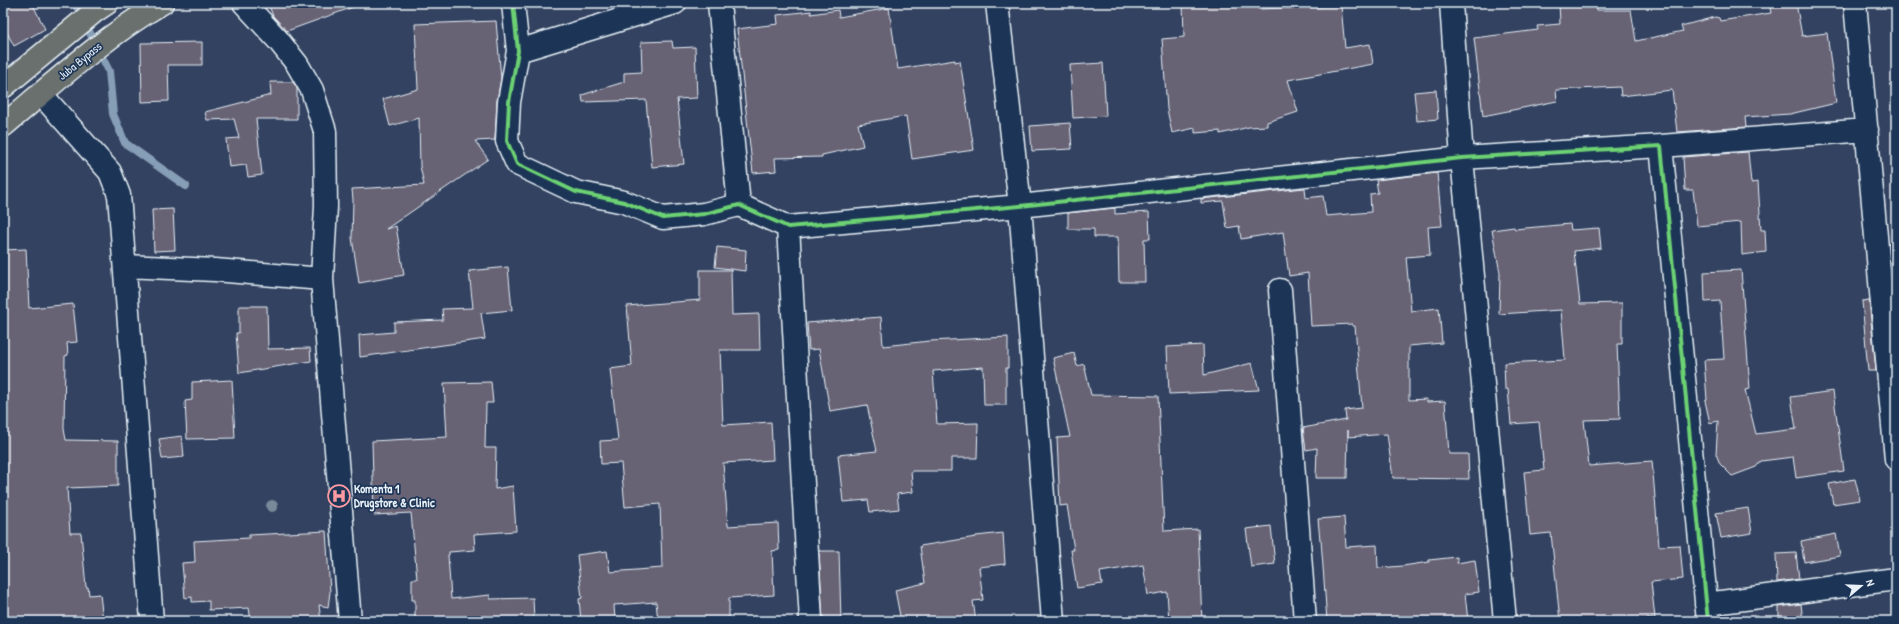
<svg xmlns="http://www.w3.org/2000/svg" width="1899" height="624" viewBox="0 0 1899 624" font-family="'Patrick Hand',sans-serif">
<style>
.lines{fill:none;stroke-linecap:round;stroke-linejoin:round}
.stream{stroke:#879eb7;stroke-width:8}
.building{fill:#676275;stroke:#e8f1f8}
.minor-casing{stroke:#e8f1f8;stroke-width:25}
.primary-casing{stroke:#e8f1f8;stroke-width:25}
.minor{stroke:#1d3557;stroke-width:22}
.primary{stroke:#6a706d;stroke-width:22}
.cycleway-casing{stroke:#1d3557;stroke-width:6}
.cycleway{stroke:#6cd273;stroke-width:4}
.tree{fill:#788999}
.labels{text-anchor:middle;stroke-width:3.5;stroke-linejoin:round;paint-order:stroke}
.street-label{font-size:12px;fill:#e8f1f8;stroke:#1d3557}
.poi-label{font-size:12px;font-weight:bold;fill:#e8f1f8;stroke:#1d3557;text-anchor:start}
</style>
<rect width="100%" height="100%" fill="#334260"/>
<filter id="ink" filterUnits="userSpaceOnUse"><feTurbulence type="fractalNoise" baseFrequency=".025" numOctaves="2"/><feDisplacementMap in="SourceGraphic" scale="8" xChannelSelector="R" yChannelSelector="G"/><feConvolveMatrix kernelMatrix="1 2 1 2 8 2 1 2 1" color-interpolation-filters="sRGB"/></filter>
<g filter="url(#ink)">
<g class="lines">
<path class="stream" d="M 75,3 L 109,71 L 113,114 L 125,143 L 186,186"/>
</g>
<path class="building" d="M 3,3 L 32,3 L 45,29 L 14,46 L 3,25 Z
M 268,3 L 355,3 L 356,6 L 287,31 L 273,16 Z
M 1183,3 L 1257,3 L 1258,9 L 1341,6 L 1345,48 L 1370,44 L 1373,64 L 1288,80 L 1298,112 L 1267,122 L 1267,126 L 1249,127 L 1220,134 L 1220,131 L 1195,133 L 1195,128 L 1172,133 L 1167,109 L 1162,39 L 1184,37 Z
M 1559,3 L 1596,3 L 1597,10 L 1631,10 L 1636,41 L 1683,31 L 1681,26 L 1715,17 L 1719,18 L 1720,21 L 1771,13 L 1769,3 L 1796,3 L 1802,36 L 1827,33 L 1836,103 L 1790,114 L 1745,117 L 1746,127 L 1677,132 L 1672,90 L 1621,96 L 1620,87 L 1556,90 L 1557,101 L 1483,116 L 1474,38 L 1538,30 L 1537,26 L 1560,24 Z
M 889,8 L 898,69 L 955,60 L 955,62 L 960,61 L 974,150 L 912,159 L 906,116 L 858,124 L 863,146 L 822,155 L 822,157 L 775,158 L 776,171 L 753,173 L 737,29 L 778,24 L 777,15 L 811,11 L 811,14 L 838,10 L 839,17 Z
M 496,21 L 501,78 L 497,101 L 495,140 L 475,141 L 488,159 L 386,229 L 396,226 L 404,275 L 359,283 L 352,238 L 353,200 L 352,189 L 424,185 L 420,166 L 419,118 L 390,126 L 383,99 L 418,89 L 415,24 Z
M 672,41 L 673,48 L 695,47 L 697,98 L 677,99 L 684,164 L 652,167 L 646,100 L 583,102 L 582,95 L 624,82 L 624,73 L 642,72 L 641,42 Z
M 202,42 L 202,65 L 168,65 L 169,101 L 142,102 L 141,43 Z
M 1103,63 L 1106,116 L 1073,118 L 1070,65 Z
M 270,82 L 293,82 L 297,88 L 297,119 L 256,119 L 262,175 L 248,177 L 246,165 L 229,167 L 226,139 L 239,138 L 234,119 L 207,120 L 205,112 L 271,95 Z
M 1436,90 L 1438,119 L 1417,121 L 1414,92 Z
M 1070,123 L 1072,149 L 1032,151 L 1030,126 Z
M 1748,152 L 1751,183 L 1758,182 L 1761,230 L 1765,230 L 1766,252 L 1742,255 L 1741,222 L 1697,226 L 1693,190 L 1685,190 L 1683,157 Z
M 1437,173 L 1442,226 L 1428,227 L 1430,255 L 1406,257 L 1411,311 L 1439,308 L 1442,343 L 1409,346 L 1409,400 L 1427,399 L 1427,402 L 1445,401 L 1449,454 L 1468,454 L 1469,479 L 1393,478 L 1387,434 L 1348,437 L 1348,430 L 1347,478 L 1316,478 L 1317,448 L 1306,450 L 1303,428 L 1346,420 L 1345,410 L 1362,408 L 1355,326 L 1352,326 L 1352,324 L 1311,326 L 1308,273 L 1289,276 L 1283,232 L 1241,239 L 1239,226 L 1227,228 L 1223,201 L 1201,203 L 1201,199 L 1305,188 L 1306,198 L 1323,196 L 1326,216 L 1371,212 L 1370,194 L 1378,193 L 1376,180 Z
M 1115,208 L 1115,214 L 1149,212 L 1150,239 L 1144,239 L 1145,282 L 1119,282 L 1118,237 L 1094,237 L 1094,229 L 1068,229 L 1068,213 Z
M 173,209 L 175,250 L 154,251 L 152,210 Z
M 1570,224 L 1571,230 L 1599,228 L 1601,248 L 1574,251 L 1580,304 L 1622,303 L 1622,344 L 1617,344 L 1620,419 L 1584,420 L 1589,466 L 1652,461 L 1659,546 L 1680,545 L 1683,579 L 1651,582 L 1655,618 L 1641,619 L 1641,621 L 1560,621 L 1551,533 L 1530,535 L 1524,472 L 1544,470 L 1539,422 L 1511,424 L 1508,389 L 1505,389 L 1504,363 L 1565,360 L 1561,310 L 1499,314 L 1500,273 L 1492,230 L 1514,227 L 1515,229 Z
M 717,247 L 746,250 L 745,271 L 715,267 Z
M 26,249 L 29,308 L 73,304 L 77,342 L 67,343 L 68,355 L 65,356 L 64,429 L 66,440 L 118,441 L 118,486 L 67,488 L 70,533 L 81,533 L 86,587 L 88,587 L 89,595 L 100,594 L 103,621 L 3,621 L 3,250 Z
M 508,267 L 512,310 L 481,313 L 485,339 L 360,357 L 359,335 L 394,332 L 394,322 L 443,320 L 442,309 L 473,308 L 469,271 Z
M 700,270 L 731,270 L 732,315 L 759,314 L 760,350 L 720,350 L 723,425 L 771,422 L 773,460 L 723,463 L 728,526 L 778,523 L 779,550 L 772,551 L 774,595 L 729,598 L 729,621 L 658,621 L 656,602 L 614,605 L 615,621 L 581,621 L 579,599 L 582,598 L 577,555 L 607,551 L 610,572 L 662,568 L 660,504 L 625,507 L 621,463 L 601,464 L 600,441 L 618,440 L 610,369 L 632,366 L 627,306 L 700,300 Z
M 1741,270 L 1750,389 L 1745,390 L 1756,434 L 1796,429 L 1791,397 L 1833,391 L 1844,471 L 1796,478 L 1793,457 L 1761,461 L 1756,467 L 1732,476 L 1720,464 L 1716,454 L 1718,421 L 1710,423 L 1705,401 L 1707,400 L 1704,360 L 1724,359 L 1720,301 L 1705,302 L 1704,272 Z
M 1869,300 L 1876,371 L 1868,371 L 1862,301 Z
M 239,306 L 267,306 L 268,349 L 310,348 L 311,361 L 239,373 L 236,333 L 239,333 Z
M 881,317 L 883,346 L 930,341 L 1008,337 L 1008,368 L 1006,368 L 1006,405 L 984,405 L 983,367 L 933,371 L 937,424 L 978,423 L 977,458 L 951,458 L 951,471 L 911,471 L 913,492 L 897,494 L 899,509 L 870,512 L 868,500 L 843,502 L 838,455 L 877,451 L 867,405 L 830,411 L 819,349 L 809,350 L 807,323 Z
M 1203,345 L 1204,375 L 1252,363 L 1259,390 L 1169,394 L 1167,347 Z
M 1074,353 L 1077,366 L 1084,364 L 1091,395 L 1158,396 L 1164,531 L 1198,529 L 1202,621 L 1169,621 L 1167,592 L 1148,595 L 1143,565 L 1100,572 L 1102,584 L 1077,588 L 1071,550 L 1074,550 L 1067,505 L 1060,506 L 1057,438 L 1070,437 L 1053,358 Z
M 232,380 L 235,438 L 187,439 L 185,401 L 192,400 L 192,382 Z
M 491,382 L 493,403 L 486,403 L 485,448 L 496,448 L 495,489 L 513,486 L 516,531 L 474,534 L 475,550 L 449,552 L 449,555 L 448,555 L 451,599 L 490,595 L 490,599 L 533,598 L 534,621 L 415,621 L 415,600 L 412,600 L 412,579 L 417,579 L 411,513 L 374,515 L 372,441 L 447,437 L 444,383 Z
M 182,436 L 184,457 L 162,459 L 159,439 Z
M 1855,479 L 1860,500 L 1833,504 L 1829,484 Z
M 1748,508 L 1752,533 L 1721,538 L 1716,513 Z
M 1344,517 L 1346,547 L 1377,545 L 1378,568 L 1403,566 L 1429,562 L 1429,560 L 1457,557 L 1457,563 L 1475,560 L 1479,592 L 1465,594 L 1468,621 L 1327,621 L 1321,540 L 1320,540 L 1318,519 Z
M 1271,526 L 1275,564 L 1251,567 L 1246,529 Z
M 326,531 L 330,592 L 328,607 L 319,605 L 321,621 L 251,621 L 249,608 L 209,610 L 209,601 L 192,602 L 192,597 L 185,598 L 182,563 L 195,562 L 194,541 L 249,538 L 249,535 Z
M 1003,533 L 1005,564 L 979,567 L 983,600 L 973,601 L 976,621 L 901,621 L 895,590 L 925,583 L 920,546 L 976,537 L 976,536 Z
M 1836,534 L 1840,556 L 1804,562 L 1801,541 Z
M 819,551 L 839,551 L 841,621 L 823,621 Z
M 1796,553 L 1799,579 L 1777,582 L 1776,554 Z
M 1801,604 L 1803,621 L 1779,621 L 1779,607 Z"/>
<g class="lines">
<g class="minor-casing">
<path id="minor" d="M 244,3 L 278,40 L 297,64 L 312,90 L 325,131 L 326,206 L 322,279 L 350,621
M 513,3 L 518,51 L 509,102 L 507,141 L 517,164 L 576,192 L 624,202 L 663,218 L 704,214 L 739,205 L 788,227 L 1020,206 L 1462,158 L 1661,146 L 1708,621
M 719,3 L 739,205
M 997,3 L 1020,206 L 1053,621
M 1451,3 L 1462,158 L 1505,621
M 1855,3 L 1896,459
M 518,51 L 675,3
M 41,94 L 110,172 L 119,195 L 152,621
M 1661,146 L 1867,130
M 788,227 L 811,621
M 125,266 L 215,270 L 322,279
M 1280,290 L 1305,621
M 1706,604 L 1896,579"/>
</g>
<g class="primary-casing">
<path id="primary" d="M 3,87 L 95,11 L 107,3
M 3,126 C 54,83 104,37 162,3"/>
</g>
<use href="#minor" class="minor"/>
<use href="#primary" class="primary"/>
<g class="cycleway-casing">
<path id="cycleway" d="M 513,3 L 518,51 L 509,102 L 507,141 L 517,164 L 576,192 L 624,202 L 663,218 L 704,214 L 739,205 L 788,227 L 1020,206 L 1462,158 L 1661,146 L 1708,621"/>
</g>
<use href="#cycleway" class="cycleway"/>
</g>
<circle class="tree" cx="272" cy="506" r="6"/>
</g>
<defs>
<g id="hospital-ring" transform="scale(1.15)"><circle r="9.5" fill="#1d3557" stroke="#ff9aa2" stroke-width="1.5"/><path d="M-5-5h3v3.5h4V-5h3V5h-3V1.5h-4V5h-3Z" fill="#ff9aa2"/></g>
</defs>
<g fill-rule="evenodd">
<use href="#hospital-ring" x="339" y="496"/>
</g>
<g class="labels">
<g class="street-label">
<text transform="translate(80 61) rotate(-39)" y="4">Juba Bypass</text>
</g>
<g class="poi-label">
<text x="354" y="493">Komenta 1<tspan x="354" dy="14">Drugstore &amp; Clinic</tspan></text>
</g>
</g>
<rect width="1899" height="624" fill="none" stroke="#1d3557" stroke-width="16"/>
<rect x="8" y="8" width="1883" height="608" fill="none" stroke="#e8f1f8" stroke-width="1.5" filter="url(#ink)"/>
<g transform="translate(1861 586) rotate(71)" stroke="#1d3557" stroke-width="3" paint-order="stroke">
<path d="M0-3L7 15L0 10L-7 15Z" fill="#e8f1f8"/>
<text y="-6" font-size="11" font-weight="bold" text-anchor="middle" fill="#e8f1f8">N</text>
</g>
</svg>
